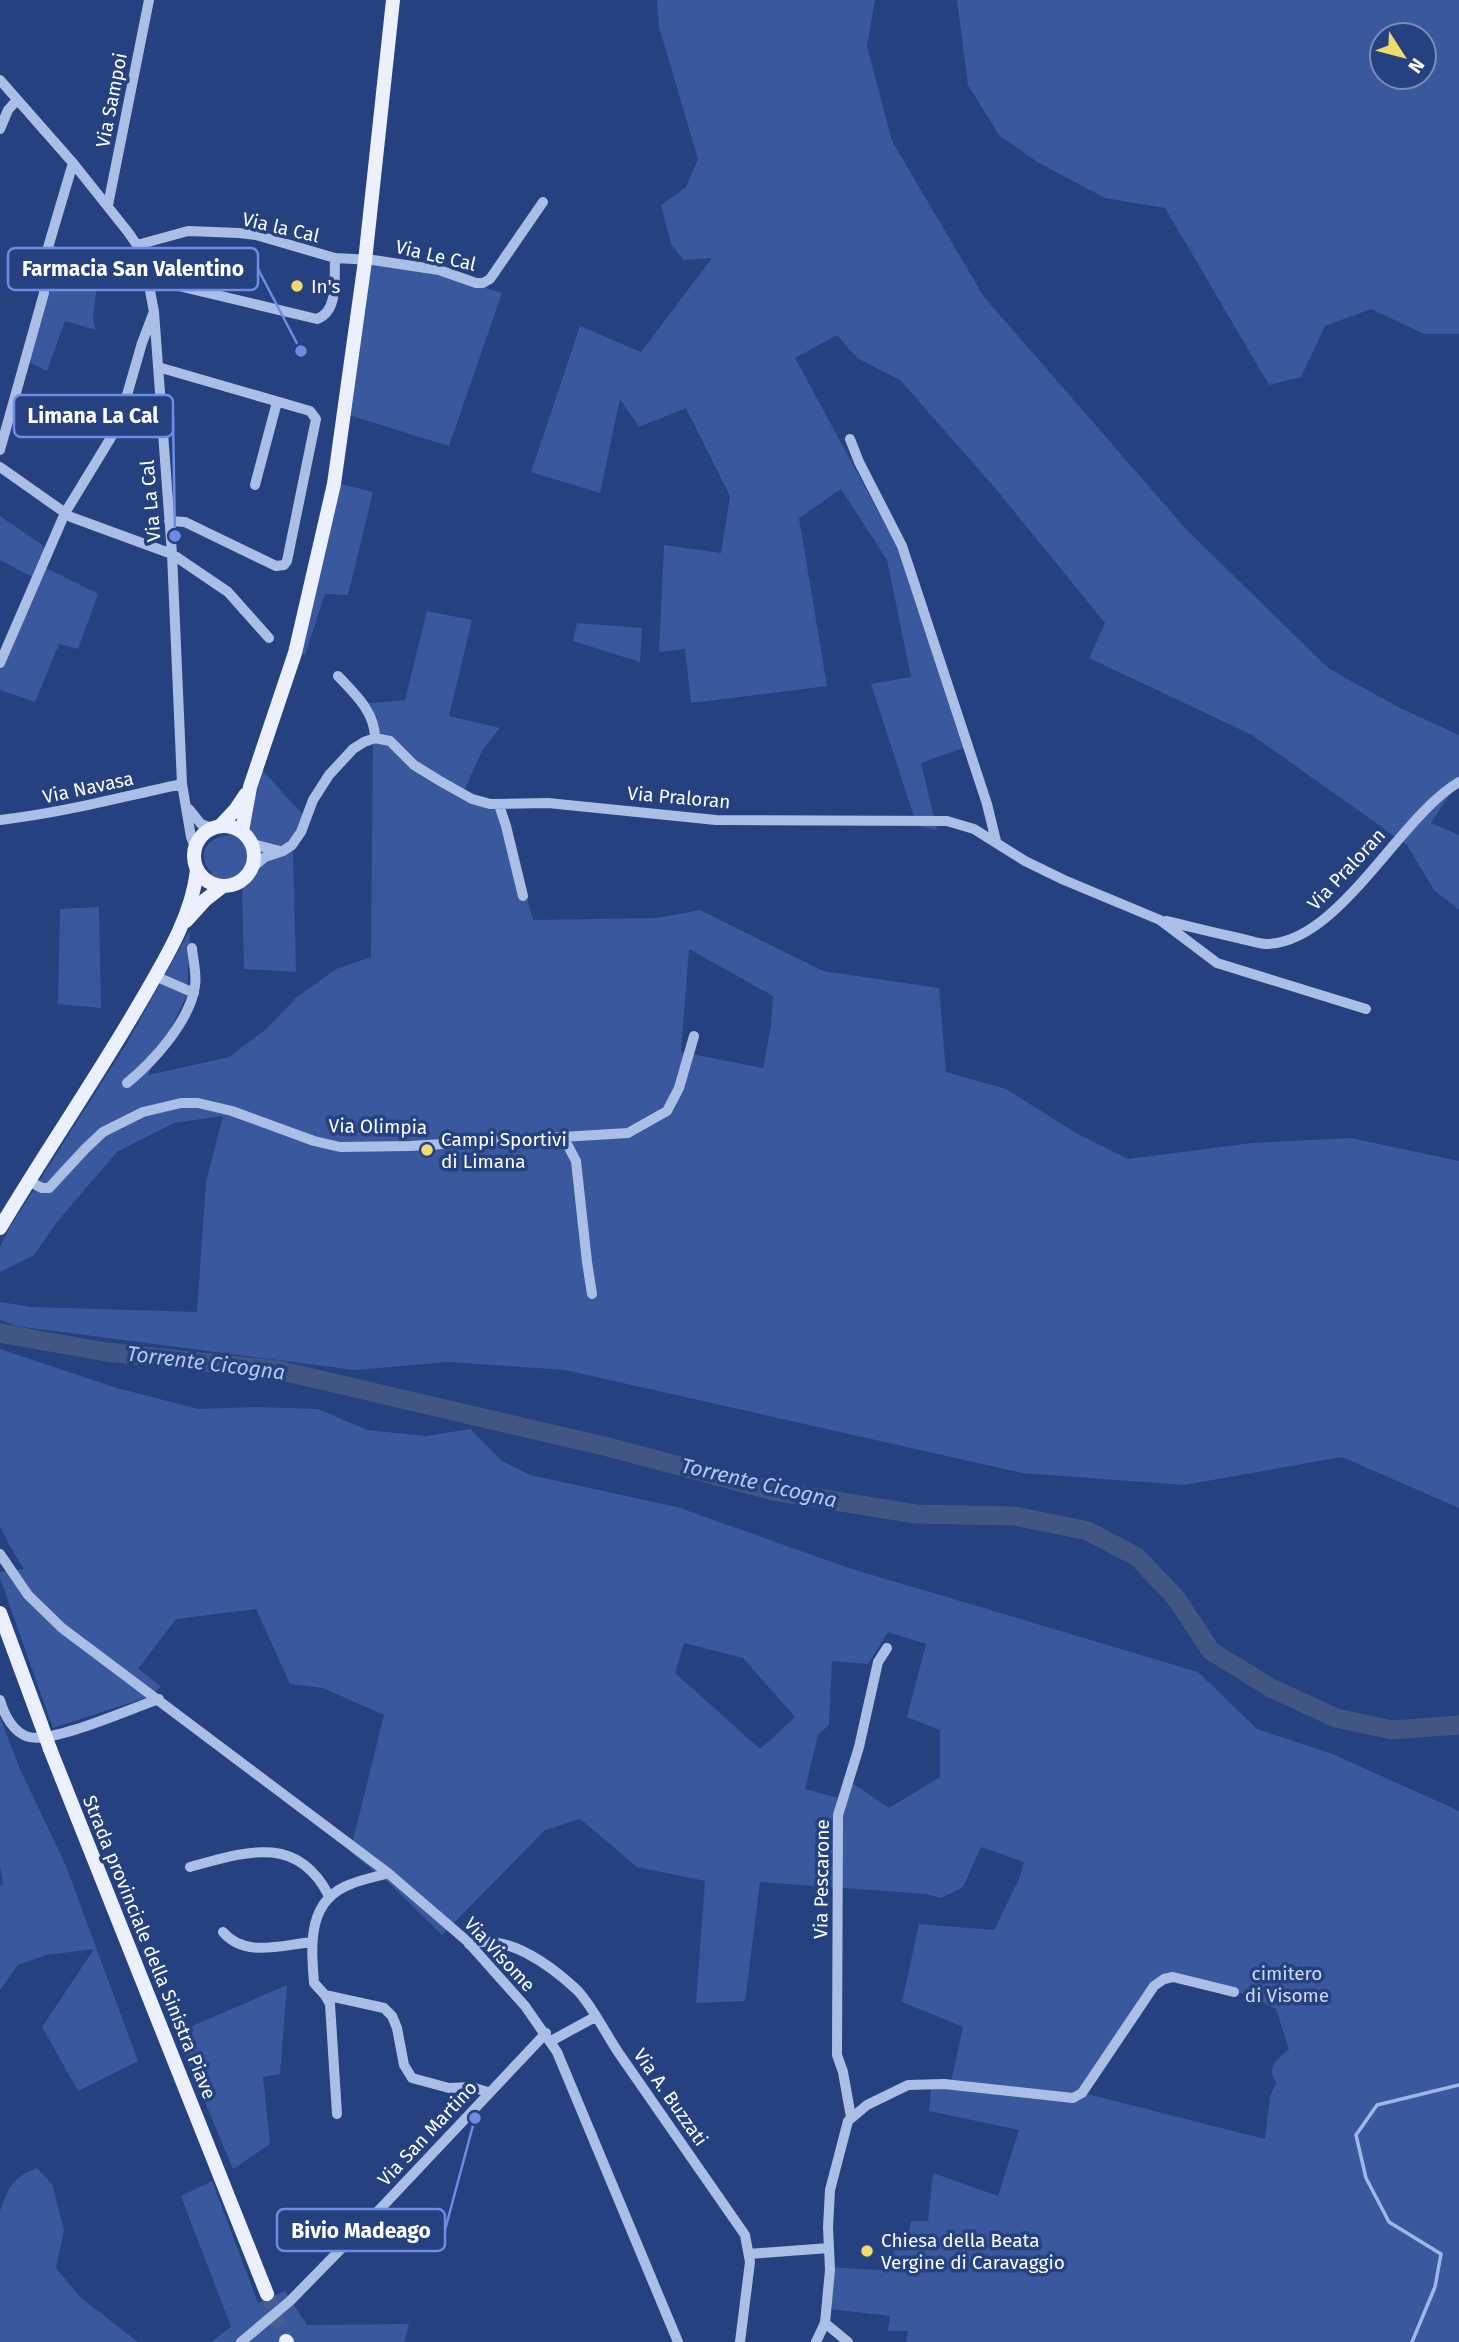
<svg xmlns="http://www.w3.org/2000/svg" width="1459" height="2342" viewBox="0 0 1459 2342" font-family="'Fira Sans',sans-serif">
<style>
.green{fill:#39589d;fill-rule:evenodd}
.lines{fill:none;stroke-linecap:round;stroke-linejoin:round}
.stream{stroke:#9fb7e7;stroke-width:3.5}
.river{stroke:#425684;stroke-width:19}
.major-tunnel{stroke:#465e92;stroke-width:14;stroke-dasharray:14 7;stroke-linecap:butt}
.minor{stroke:#abbee6;stroke-width:10}
.major{stroke:#ecf0fd;stroke-width:14}
.major-bridge{stroke:#ecf0fd;stroke-width:14}
.poi-dot{fill:#f0db6f;stroke:#25417f;stroke-width:2.5}
.labels{text-anchor:middle;stroke-width:7;stroke-linejoin:round;paint-order:stroke}
.street-label{font-size:19px;fill:#fff;stroke:#25417f}
.poi-label{font-size:19px;fill:#fff;stroke:#25417f;text-anchor:start}
.park-label{font-size:19px;fill:#cedaf5;stroke:#25417f}
.water-label{font-size:21px;font-style:italic;fill:#b6c8ee;stroke:#25417f}
.leader{fill:none;stroke:#6c8ce6;stroke-width:2.5}
.callout-dot{fill:#6c8ce6;stroke:#25417f;stroke-width:2.5}
.callout{fill:#25417f;stroke:#6c8ce6;stroke-width:2.5}
.callout-label{font-size:21px;text-anchor:middle;font-weight:bold;fill:#fff}
</style>
<rect width="100%" height="100%" fill="#25417f"/>
<path class="green" d="M 657,0 L 875,0 L 867,46 L 892,141 L 984,297 L 1186,529 L 1328,668 L 1398,707 L 1459,735 L 1459,788 L 1451,793 L 1431,823 L 1459,835 L 1459,910 L 1434,890 L 1407,845 L 1252,735 L 1089,658 L 1105,623 L 995,488 L 900,380 L 857,358 L 837,335 L 795,358 L 897,546 L 963,748 L 921,763 L 937,830 L 917,826 L 871,684 L 911,677 L 887,560 L 841,489 L 799,518 L 827,686 L 691,703 L 685,649 L 659,652 L 664,545 L 721,553 L 730,496 L 686,408 L 639,427 L 620,399 L 600,493 L 531,472 L 580,326 L 641,352 L 712,258 L 684,260 L 671,244 L 661,205 L 686,187 L 698,159 L 659,27 Z
M 957,0 L 1459,0 L 1459,334 L 1424,334 L 1371,309 L 1325,326 L 1301,377 L 1269,385 L 1165,208 L 1105,198 L 1037,162 L 999,135 L 968,85 ZM 1382,35 L 1424,35 L 1424,77 L 1382,77 Z
M 52,245 L 89,255 L 85,271 L 98,274 L 93,320 L 96,330 L 65,321 L 47,371 L 27,361 Z
M 362,258 L 388,259 L 502,293 L 449,446 L 342,413 Z
M 330,481 L 373,492 L 348,595 L 325,594 L 305,655 L 298,651 Z
M 0,516 L 51,551 L 44,567 L 98,594 L 78,649 L 59,644 L 35,702 L 0,690 L 0,667 L 38,580 L 0,560 Z
M 427,611 L 472,620 L 449,716 L 500,728 L 483,749 L 464,791 L 500,801 L 533,920 L 657,918 L 700,910 L 823,971 L 939,988 L 946,1072 L 1006,1089 L 1076,1133 L 1128,1159 L 1252,1143 L 1351,1138 L 1459,1161 L 1459,1508 L 1342,1457 L 1184,1485 L 1022,1473 L 565,1370 L 449,1362 L 355,1370 L 16,1326 L 0,1320 L 0,1302 L 32,1307 L 197,1312 L 206,1182 L 223,1116 L 174,1123 L 117,1152 L 57,1222 L 34,1255 L 0,1272 L 0,1247 L 10,1227 L 127,1043 L 190,930 L 187,995 L 148,1075 L 229,1057 L 265,1030 L 297,997 L 336,969 L 371,957 L 373,736 L 361,704 L 405,700 ZM 689,949 L 773,996 L 771,1026 L 763,1068 L 681,1052 Z
M 577,623 L 642,628 L 640,662 L 573,641 Z
M 256,763 L 304,816 L 293,851 L 296,972 L 244,969 L 242,886 L 205,887 L 212,873 C 196,857 206,836 228,836 Z
M 99,907 L 101,1008 L 58,1004 L 60,909 Z
M 0,1349 L 117,1388 L 198,1409 L 259,1407 L 318,1409 L 367,1430 L 426,1436 L 470,1429 L 502,1461 L 530,1475 L 677,1507 L 849,1568 L 1198,1672 L 1257,1729 L 1330,1753 L 1455,1809 L 1459,1811 L 1459,2342 L 906,2342 L 908,2331 L 888,2331 L 890,2316 L 829,2309 L 831,2267 L 890,2271 L 895,2241 L 907,2242 L 911,2221 L 928,2221 L 933,2173 L 998,2196 L 1019,2130 L 929,2111 L 932,2081 L 951,2082 L 963,2027 L 902,2002 L 919,1924 L 994,1930 L 1019,1879 L 1024,1862 L 981,1847 L 963,1887 L 941,1898 L 926,1894 L 760,1882 L 745,2001 L 696,2003 L 705,1881 L 637,1867 L 580,1819 L 545,1830 L 442,1935 L 387,1881 L 350,1852 L 384,1715 L 323,1688 L 290,1684 L 256,1609 L 176,1619 L 138,1669 L 161,1686 L 151,1696 L 53,1728 L 0,1578 L 0,1572 L 24,1569 L 9,1545 L 0,1526 ZM 888,1632 L 926,1644 L 907,1717 L 940,1730 L 940,1777 L 889,1808 L 852,1783 L 846,1800 L 805,1789 L 818,1735 L 829,1725 L 832,1661 L 868,1664 ZM 684,1643 L 743,1658 L 795,1717 L 760,1749 L 675,1673 ZM 1164,1979 L 1245,1994 L 1276,2009 L 1289,2049 L 1275,2062 L 1271,2072 L 1276,2083 L 1270,2096 L 1265,2139 L 1083,2093 Z
M 0,1717 L 19,1767 L 66,1866 L 138,2061 L 78,2091 L 42,2027 L 94,1949 L 46,1955 L 18,1965 L 0,1990 L 0,1886 L 3,1884 L 0,1866 Z
M 287,1985 L 280,2074 L 263,2077 L 270,2144 L 233,2169 L 176,2033 Z
M 37,2168 L 52,2184 L 64,2230 L 56,2268 L 80,2297 L 138,2342 L 0,2342 L 0,2211 C 8,2188 13,2177 37,2168 Z
M 212,2181 L 258,2303 L 285,2291 L 307,2325 L 409,2324 L 404,2342 L 211,2342 L 231,2327 L 181,2196 Z"/>
<g class="lines">
<path class="stream" d="M 1412,2342 L 1435,2287 L 1441,2254 L 1389,2222 L 1366,2178 L 1356,2135 L 1377,2105 L 1459,2085"/>
<path class="river" d="M 0,1333 L 106,1352 L 278,1370 L 608,1447 L 774,1491 L 916,1514 L 1015,1516 L 1088,1531 L 1137,1557 L 1176,1598 L 1211,1651 L 1271,1688 L 1336,1718 L 1392,1730 L 1459,1725"/>
<path class="major-tunnel" d="M 267,2294 L 286,2341"/>
<path class="minor" d="M 0,80 L 73,163 L 128,232 L 137,245 L 146,269 L 154,312 L 172,554 L 182,784 L 191,837 L 195,847
M 0,129 L 8,110 L 17,100
M 108,205 L 149,0
M 137,245 L 188,231 L 239,233 L 256,235 L 335,258 L 373,260 L 439,270 L 476,283 L 483,283 L 490,279 L 543,202
M 149,279 L 317,319 C 339,311 334,278 335,258
M 158,367 L 310,411 L 316,419 L 287,561 L 284,565 L 276,566 L 185,522 L 169,521
M 850,439 L 859,462 L 902,546 L 987,804 L 996,841
M 0,450 L 44,293 L 44,261 L 73,163
M 0,467 L 71,517 L 172,554 L 228,592 L 269,638
M 255,485 L 277,402
M 0,663 L 65,513 L 118,426 L 142,343 L 153,314
M 338,676 C 355,694 375,712 375,738
M 499,805 L 506,826 L 523,896
M 189,809 L 201,824 L 211,828
M 0,820 C 62,813 121,797 182,784
M 252,844 L 280,851
M 252,868 L 265,857 L 283,851 L 292,845 L 301,832 L 313,800 L 329,775 L 353,749 L 364,742 L 375,738 L 390,741 L 414,765 L 440,781 L 472,799 L 490,804 L 548,803 L 716,820 L 947,821 L 974,829 L 1025,861 L 1064,880 L 1160,920 L 1217,963 L 1366,1009
M 1166,921 C 1188,926 1211,932 1234,937 C 1244,939 1255,943 1265,944 C 1338,945 1398,818 1459,782
M 155,976 L 194,993
M 127,1083 C 153,1062 190,1021 195,986 C 197,974 193,960 192,948
M 557,1138 L 567,1144 L 576,1161 L 587,1262 L 592,1294
M 29,1181 L 42,1188 L 49,1188 L 85,1149 L 103,1132 L 143,1112 L 181,1103 L 198,1103 L 232,1111 L 314,1141 L 340,1147 L 410,1146 L 628,1133 L 667,1111 L 679,1088 L 694,1036
M 0,1554 L 28,1595 L 62,1628 L 388,1873 L 467,1941 L 525,2006 L 557,2052 L 678,2342
M 0,1700 C 4,1714 13,1733 29,1737 C 54,1743 132,1708 159,1699
M 190,1867 C 245,1852 297,1833 329,1896
M 223,1932 C 245,1958 281,1945 312,1942
M 469,1944 C 507,1933 550,1965 577,1990 C 591,2004 606,2034 618,2052 C 661,2113 703,2174 745,2235 L 750,2262 L 740,2342
M 325,1995 L 384,2008 L 392,2016 L 397,2028 L 404,2065 L 412,2078 L 449,2088 L 471,2087 L 488,2092
M 551,2041 L 595,2017
M 337,2114 L 330,2004 L 325,1995 L 314,1983 C 311,1944 307,1900 351,1884 C 363,1879 376,1877 388,1873
M 851,2117 L 843,2072 L 837,2055 L 838,1815 L 859,1747 L 878,1662 L 887,1648
M 749,2254 L 829,2248
M 825,2323 L 848,2342
M 241,2342 L 290,2301 L 381,2208 L 546,2033
M 816,2342 L 825,2323 L 830,2270 L 828,2227 L 830,2190 L 848,2121 L 867,2105 L 908,2085 L 944,2084 L 1073,2098 L 1082,2093 L 1154,1986 L 1164,1979 L 1173,1977 L 1234,1992"/>
<path class="major" d="M 221,825 L 236,809 L 246,794
M194 856a30 30 0 1 1 60 0a30 30 0 1 1-60 0Z
M 242,831 L 250,787 L 295,653 L 334,484 L 365,261 L 393,0
M 186,921 L 205,900 L 223,886
M 0,1228 C 45,1152 96,1079 141,1001 C 164,961 192,917 197,870
M 0,1613 L 41,1724
M 50,1749 L 267,2294
M 286,2341 L 287,2342"/>
<path class="major-bridge" d="M 41,1724 L 50,1749"/>
</g>
<g class="poi-dot">
<circle cx="297" cy="286" r="7"/>
<circle cx="427" cy="1150" r="7"/>
<circle cx="867" cy="2251" r="7"/>
</g>
<g class="labels">
<g class="street-label">
<text transform="translate(111 100) rotate(-79)" y="7">Via Sampoi</text>
<text transform="translate(281 227) rotate(13)" y="7">Via la Cal</text>
<text transform="translate(436 255) rotate(13)" y="7">Via Le Cal</text>
<text transform="translate(150 501) rotate(-95)" y="7">Via La Cal</text>
<text transform="translate(88 787) rotate(-12)" y="7">Via Navasa</text>
<text transform="translate(679 797) rotate(5)" y="7">Via Praloran</text>
<text transform="translate(1346 869) rotate(-47)" y="7">Via Praloran</text>
<text transform="translate(378 1126) rotate(1)" y="7">Via Olimpia</text>
<text transform="translate(821 1879) rotate(-89)" y="7">Via Pescarone</text>
<text transform="translate(150 1947) rotate(68)" y="7">Strada provinciale della Sinistra Piave</text>
<text transform="translate(500 1954) rotate(47)" y="7">Via Visome</text>
<text transform="translate(671 2097) rotate(55)" y="7">Via A. Buzzati</text>
<text transform="translate(427 2133) rotate(-47)" y="7">Via San Martino</text>
</g>
<g class="poi-label">
<text x="311" y="293">In's</text>
<text x="441" y="1146">Campi Sportivi<tspan x="441" dy="22">di Limana</tspan></text>
<text x="881" y="2247">Chiesa della Beata<tspan x="881" dy="22">Vergine di Caravaggio</tspan></text>
</g>
<g class="park-label">
<text x="1287" y="1980">cimitero<tspan x="1287" dy="22">di Visome</tspan></text>
</g>
<g class="water-label">
<text transform="translate(206 1363) rotate(7)" y="7">Torrente Cicogna</text>
<text transform="translate(759 1483) rotate(13)" y="7">Torrente Cicogna</text>
</g>
</g>
<path class="leader" d="M301 351L258 269M175 536L173 416M475 2118L445 2230"/>
<g class="callout-dot">
<circle cx="301" cy="351" r="7"/>
<circle cx="175" cy="536" r="7"/>
<circle cx="475" cy="2118" r="7"/>
</g>
<g class="callout">
<rect x="8" y="248" width="250" height="42" rx="7"/>
<rect x="14" y="395" width="159" height="42" rx="7"/>
<rect x="277" y="2209" width="168" height="42" rx="7"/>
</g>
<g class="callout-label">
<text x="133" y="276">Farmacia San Valentino</text>
<text x="93" y="423">Limana La Cal</text>
<text x="361" y="2238">Bivio Madeago</text>
</g>
<g transform="translate(1403 56) rotate(126)"><circle r="33" fill="#25417f" stroke="#7c8db2" stroke-width="2"/>
<path d="M0-5L12 26L0 18L-12 26Z" fill="#f0db6f"/>
<text y="-10" font-size="19" font-weight="bold" text-anchor="middle" fill="#ffffff">N</text>
</g>
</svg>
